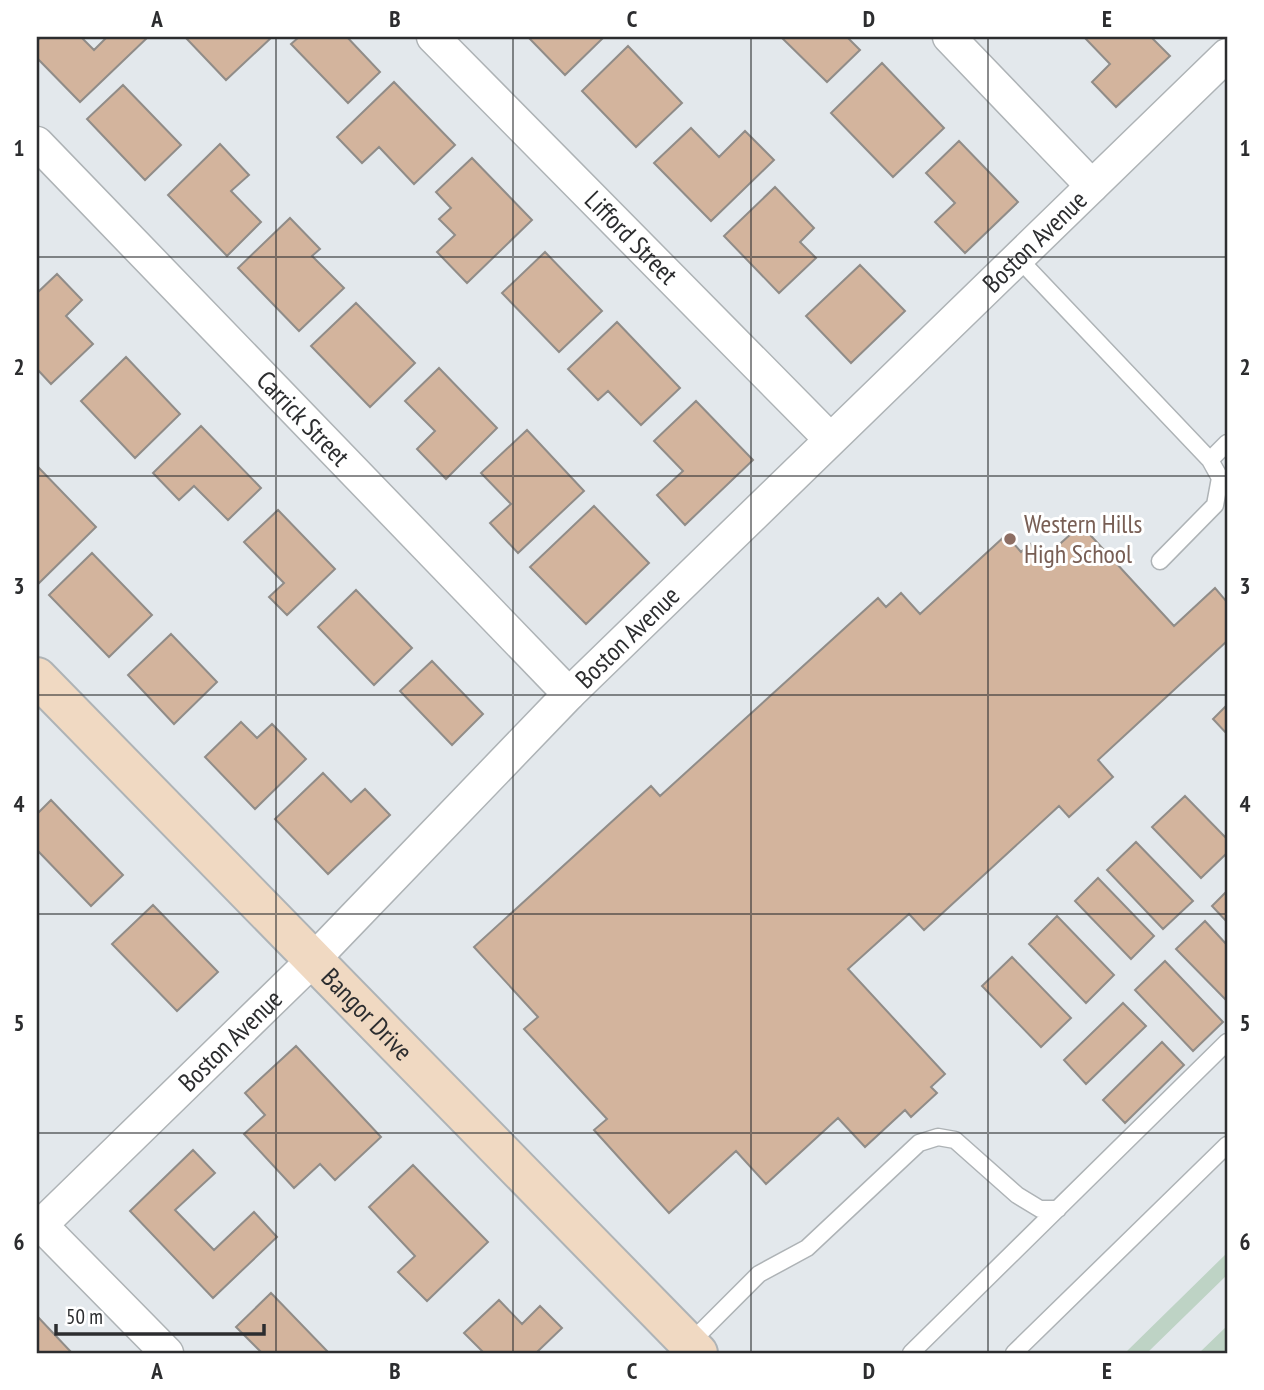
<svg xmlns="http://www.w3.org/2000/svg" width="1264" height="1390" viewBox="0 0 1264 1390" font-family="'PT Sans Narrow',sans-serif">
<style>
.green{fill:#bed3c5}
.building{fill:#d3b49d;stroke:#908c88;stroke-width:2}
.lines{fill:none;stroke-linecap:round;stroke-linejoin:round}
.lane-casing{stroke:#aeb3b6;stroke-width:19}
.street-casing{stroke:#aeb3b6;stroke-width:35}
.secondary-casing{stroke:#aeb3b6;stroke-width:42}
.lane{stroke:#fff;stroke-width:16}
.street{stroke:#fff;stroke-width:32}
.secondary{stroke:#f0d9c2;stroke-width:38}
.grid{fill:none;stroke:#2c2d2f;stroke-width:2;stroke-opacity:0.55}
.education-dot{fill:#8d6e63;stroke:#fff;stroke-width:2.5}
.labels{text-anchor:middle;stroke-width:6;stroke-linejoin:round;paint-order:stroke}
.street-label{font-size:26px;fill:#2c2d2f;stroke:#fff}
.education-label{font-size:26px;fill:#785e54;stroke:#fff;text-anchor:start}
.neatline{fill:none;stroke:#2c2d2f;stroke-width:2.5}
.grid-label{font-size:23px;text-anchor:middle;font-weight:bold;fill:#2c2d2f}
</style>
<rect width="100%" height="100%" fill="#e3e8ec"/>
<path class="green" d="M 1227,1253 L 1227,1275 L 1147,1353 L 1125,1353 Z
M 1227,1326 L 1227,1353 L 1199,1353 Z"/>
<path class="building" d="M 41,37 L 81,37 L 94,50 L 107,37 L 148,37 L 80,102 L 37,58 L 37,41 Z
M 185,37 L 272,37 L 226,80 Z
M 299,37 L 347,37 L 380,72 L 348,103 L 291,44 Z
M 528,37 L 604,37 L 565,75 Z
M 781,37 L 847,37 L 860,50 L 827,82 Z
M 1084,37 L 1151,37 L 1170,56 L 1116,107 L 1092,82 L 1110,64 Z
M 628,46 L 682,103 L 636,147 L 582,91 Z
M 882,63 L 944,128 L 893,177 L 831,113 Z
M 394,82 L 455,145 L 414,184 L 379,147 L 362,163 L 337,137 Z
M 123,85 L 181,145 L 145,180 L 87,119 Z
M 691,128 L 719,157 L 745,131 L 774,160 L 711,221 L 654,163 Z
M 959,141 L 1018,202 L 965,253 L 935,222 L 955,203 L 926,173 Z
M 220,144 L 249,175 L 231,191 L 261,222 L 227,256 L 168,195 Z
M 472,158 L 532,220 L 467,283 L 437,252 L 455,235 L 439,219 L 451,208 L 436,192 Z
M 775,187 L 814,228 L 800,242 L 816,258 L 779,293 L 724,236 Z
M 290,218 L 320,249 L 312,256 L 344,288 L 299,331 L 238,268 Z
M 545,252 L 602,311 L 559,352 L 502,293 Z
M 860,265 L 905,311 L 851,363 L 806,316 Z
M 57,274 L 82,300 L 66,316 L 93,344 L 51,384 L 37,369 L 37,293 Z
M 356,303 L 415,363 L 370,407 L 311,346 Z
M 617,322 L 680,388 L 641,425 L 608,391 L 598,400 L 568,369 Z
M 126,357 L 180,414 L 135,458 L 81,401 Z
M 439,368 L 497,428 L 446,479 L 417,449 L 435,431 L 405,401 Z
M 696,401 L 753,460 L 685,525 L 657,495 L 683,471 L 654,441 Z
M 201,426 L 261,488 L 228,520 L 194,486 L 179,500 L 153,473 Z
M 527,430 L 584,491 L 518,553 L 490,523 L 511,504 L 481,473 Z
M 39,468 L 96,527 L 37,585 L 37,470 Z
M 594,506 L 649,563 L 586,624 L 530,567 Z
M 278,510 L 335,569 L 287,615 L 269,597 L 284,583 L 244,542 Z
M 1081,525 L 1174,626 L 1215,588 L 1227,602 L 1227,641 L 1098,760 L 1113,777 L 1069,817 L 1059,806 L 924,930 L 909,914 L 848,969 L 945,1074 L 931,1087 L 937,1093 L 911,1117 L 905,1110 L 865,1147 L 838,1118 L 766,1184 L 736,1151 L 669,1213 L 594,1130 L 607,1119 L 524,1029 L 538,1017 L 474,947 L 651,786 L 660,796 L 878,598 L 886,607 L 901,593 L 920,614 L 1006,535 L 1021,552 L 1030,544 L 1043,559 Z
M 92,553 L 152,615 L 109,657 L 49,595 Z
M 356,590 L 412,648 L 374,685 L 318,627 Z
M 171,634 L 217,682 L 174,724 L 128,675 Z
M 432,661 L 483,714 L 452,745 L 400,691 Z
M 1227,705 L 1227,734 L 1213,719 Z
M 241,722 L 257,738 L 272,724 L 306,759 L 255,809 L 205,757 Z
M 323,773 L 351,802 L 365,789 L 390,815 L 328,874 L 275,819 Z
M 1185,796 L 1227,839 L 1227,853 L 1201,878 L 1152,827 Z
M 51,800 L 123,875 L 91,906 L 37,850 L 37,814 Z
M 1136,842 L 1193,901 L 1163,929 L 1107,870 Z
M 1098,878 L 1154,936 L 1131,959 L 1075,901 Z
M 1227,891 L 1227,922 L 1212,906 Z
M 153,905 L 218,972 L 177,1011 L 112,944 Z
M 1057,916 L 1114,975 L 1086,1003 L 1029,944 Z
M 1205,921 L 1227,945 L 1227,1001 L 1176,949 Z
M 1012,957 L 1071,1018 L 1041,1047 L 982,986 Z
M 1165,961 L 1223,1022 L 1193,1051 L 1135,990 Z
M 1123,1003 L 1146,1026 L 1086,1084 L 1064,1060 Z
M 1162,1042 L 1184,1065 L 1125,1123 L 1103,1100 Z
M 296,1046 L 381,1137 L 335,1180 L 320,1164 L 294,1188 L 244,1134 L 265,1115 L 245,1093 Z
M 193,1150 L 215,1173 L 175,1210 L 214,1250 L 254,1212 L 277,1237 L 213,1298 L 130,1211 Z
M 413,1165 L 488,1242 L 427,1301 L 398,1272 L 415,1256 L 369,1207 Z
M 271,1293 L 329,1353 L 262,1353 L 236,1327 Z
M 499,1300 L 522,1324 L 540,1306 L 562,1328 L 536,1353 L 484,1353 L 464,1333 Z
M 37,1316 L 72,1353 L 37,1353 Z"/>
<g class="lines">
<g class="lane-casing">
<path id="lane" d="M 1018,258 L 1210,460 L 1227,443
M 1160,561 L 1215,505 L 1220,478 L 1210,460
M 689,1344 L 759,1274 L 807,1248 L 919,1143 L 938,1137 L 955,1140 L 1017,1195 L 1040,1209 L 1058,1209
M 911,1353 L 1227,1042
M 1014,1353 L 1227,1145"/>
</g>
<g class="street-casing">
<g id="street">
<path id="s1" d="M 433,37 L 830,439"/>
<path d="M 949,37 L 1092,186"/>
<path id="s2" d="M 37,143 L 569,694"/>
<path d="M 41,1225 L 167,1353"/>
<path id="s3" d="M 37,1229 L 314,959 L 569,694 L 1227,55"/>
</g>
</g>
<g class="secondary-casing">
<g id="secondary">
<path id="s4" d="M 37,677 L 698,1353"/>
</g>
</g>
<use href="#lane" class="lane"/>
<use href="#street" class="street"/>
<use href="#secondary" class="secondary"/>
</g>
<path class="grid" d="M 276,37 L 276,1353M 513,37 L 513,1353M 751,37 L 751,1353M 988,37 L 988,1353M 37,257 L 1227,257M 37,476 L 1227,476M 37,695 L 1227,695M 37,914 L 1227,914M 37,1133 L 1227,1133"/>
<circle class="education-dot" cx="1010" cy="539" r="7"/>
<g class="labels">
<g class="street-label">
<text dy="9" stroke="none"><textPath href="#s1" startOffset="282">Lifford Street</textPath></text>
<text dy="9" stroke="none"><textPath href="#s3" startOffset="1404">Boston Avenue</textPath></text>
<text dy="9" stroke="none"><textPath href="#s2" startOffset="383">Carrick Street</textPath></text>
<text dy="9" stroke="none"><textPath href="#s3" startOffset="836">Boston Avenue</textPath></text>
<text dy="9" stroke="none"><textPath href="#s4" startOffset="472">Bangor Drive</textPath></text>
<text dy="9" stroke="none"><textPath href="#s3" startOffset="270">Boston Avenue</textPath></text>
</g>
<g class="education-label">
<text x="1024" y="533">Western Hills<tspan x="1024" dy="30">High School</tspan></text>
</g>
</g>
<rect width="1264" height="1390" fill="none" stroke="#ffffff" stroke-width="77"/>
<path d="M56 1324v10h208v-10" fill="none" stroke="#2c2d2f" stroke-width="3.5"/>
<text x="66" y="1324" font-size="21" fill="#2c2d2f" stroke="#ffffff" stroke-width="5" paint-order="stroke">50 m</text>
<rect x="38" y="38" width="1188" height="1314" class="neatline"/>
<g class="grid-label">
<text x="157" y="27">A</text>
<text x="395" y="27">B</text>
<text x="632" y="27">C</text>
<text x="869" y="27">D</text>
<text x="1107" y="27">E</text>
<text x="19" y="156">1</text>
<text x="1245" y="156">1</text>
<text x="19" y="375">2</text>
<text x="1245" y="375">2</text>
<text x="19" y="594">3</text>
<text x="1245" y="594">3</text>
<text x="19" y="812">4</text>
<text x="1245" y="812">4</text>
<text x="19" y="1031">5</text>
<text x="1245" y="1031">5</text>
<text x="19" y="1250">6</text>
<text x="1245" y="1250">6</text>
<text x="157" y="1379">A</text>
<text x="395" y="1379">B</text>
<text x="632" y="1379">C</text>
<text x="869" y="1379">D</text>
<text x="1107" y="1379">E</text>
</g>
</svg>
